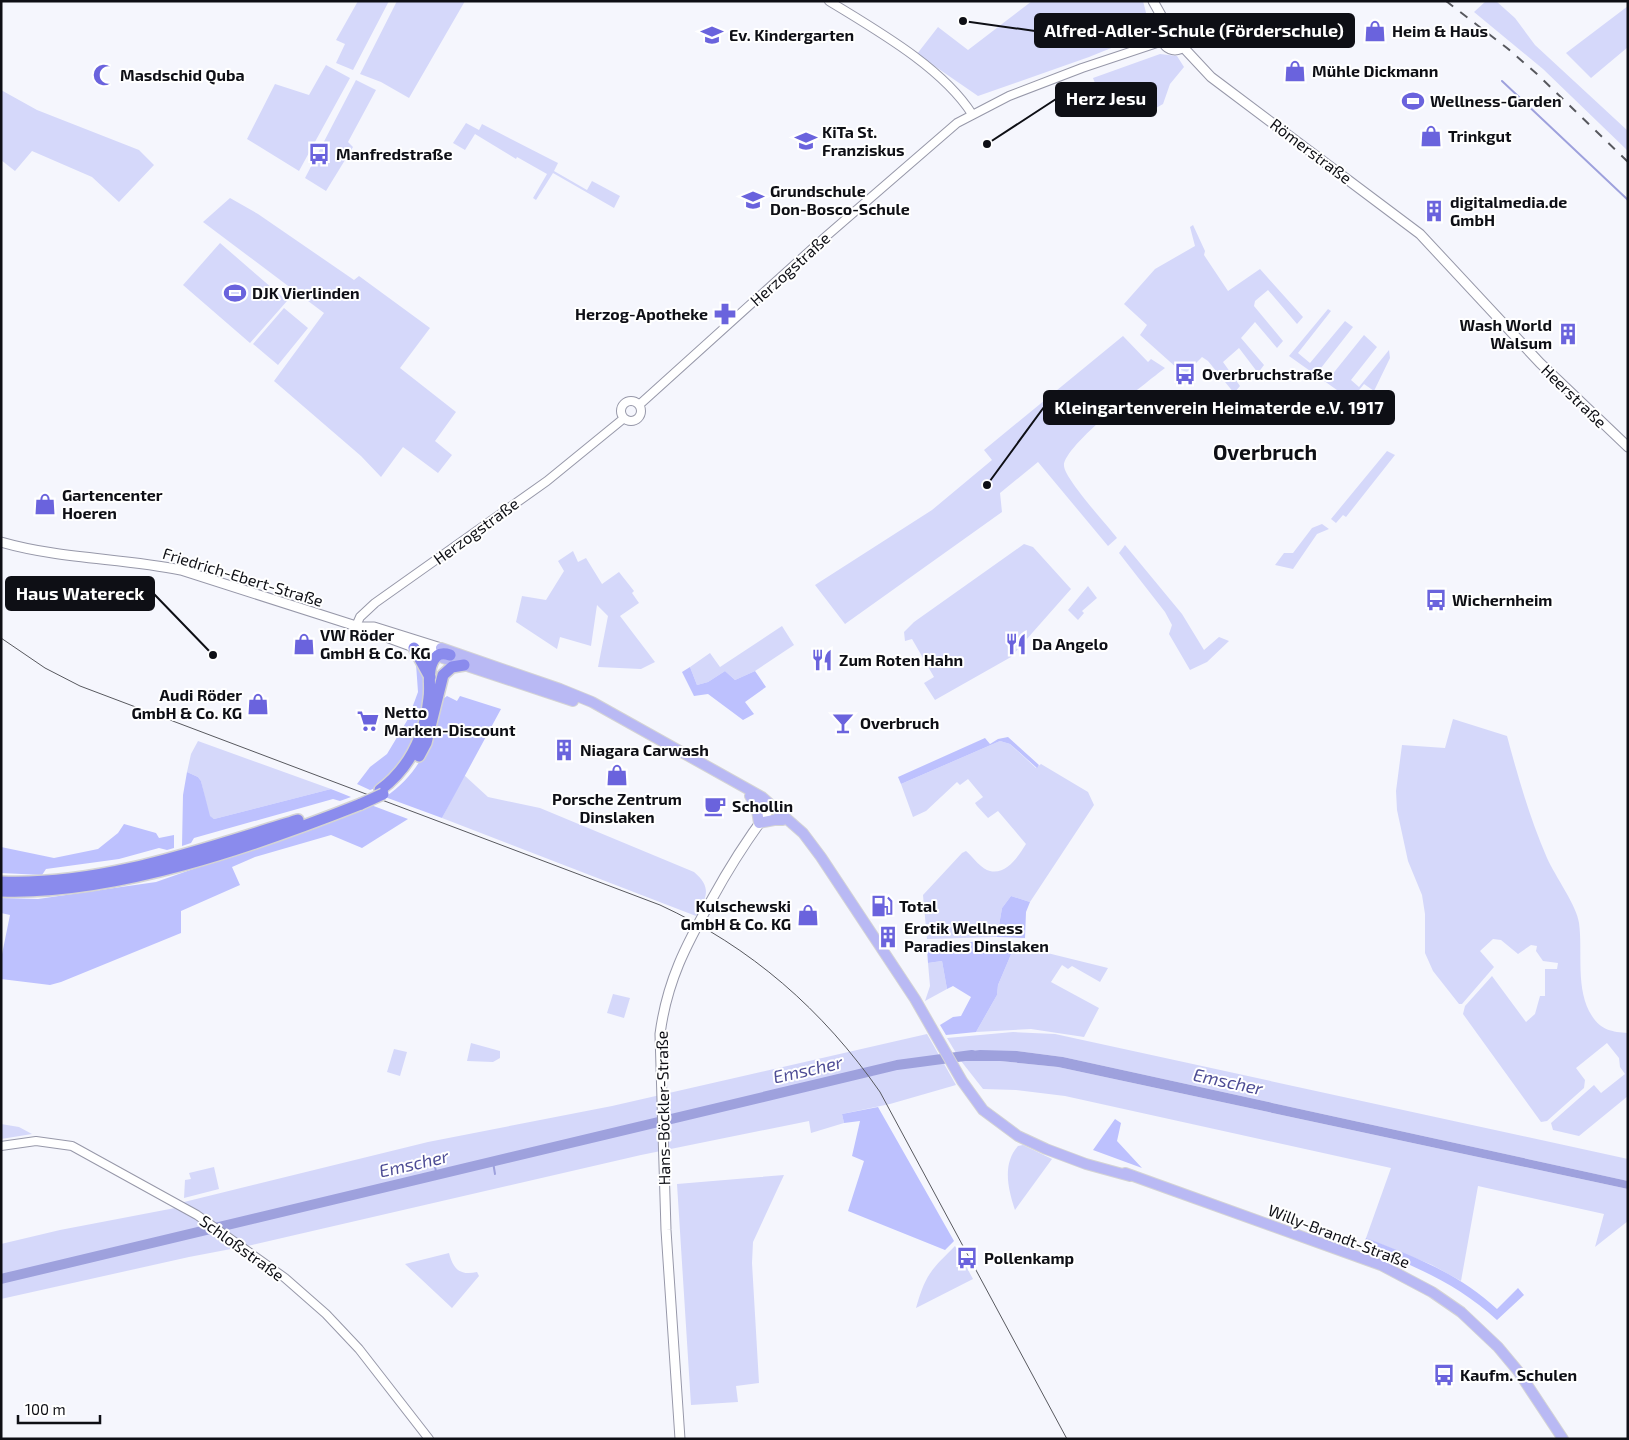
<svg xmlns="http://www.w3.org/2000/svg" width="1629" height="1440" viewBox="0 0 1629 1440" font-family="'Exo 2',sans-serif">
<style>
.green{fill:#d5d8fa}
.forest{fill:#bdc1fe}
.water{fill:#9ea1dd}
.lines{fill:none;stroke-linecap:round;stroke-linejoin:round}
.stream{stroke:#9ea1dd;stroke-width:2}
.river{stroke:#9ea1dd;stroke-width:10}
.tertiary-casing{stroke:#9798a9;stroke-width:10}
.secondary-casing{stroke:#9798a9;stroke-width:11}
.primary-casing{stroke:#d4d4d5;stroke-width:12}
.motorway-casing{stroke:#d4d4d5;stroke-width:14}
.tertiary{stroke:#fff;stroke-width:8}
.secondary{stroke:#fff;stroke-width:9}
.primary{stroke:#b9b9f4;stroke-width:10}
.motorway{stroke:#8a8bed;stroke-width:11}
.tram{stroke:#57585e;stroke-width:1}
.rail{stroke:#57585e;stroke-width:2;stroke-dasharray:9 9;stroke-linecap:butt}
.motorway-bridge-casing{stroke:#d4d4d5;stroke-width:14;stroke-linecap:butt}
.motorway-bridge{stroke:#8a8bed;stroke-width:11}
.labels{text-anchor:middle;stroke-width:4;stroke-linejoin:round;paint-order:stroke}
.poi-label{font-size:16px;font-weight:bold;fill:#0e0f15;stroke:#fff;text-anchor:start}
.street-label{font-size:16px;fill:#0e0f15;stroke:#fff}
.water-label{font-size:18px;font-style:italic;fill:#4e4d95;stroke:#fff}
.district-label{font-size:21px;font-weight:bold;fill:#0e0f15;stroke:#fff}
.leader{fill:none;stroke:#0e0f15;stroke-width:2}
.callout-dot{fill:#0e0f15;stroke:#fff;stroke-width:2}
.callout{fill:#0e0f15;stroke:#0e0f15;stroke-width:2}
.callout-label{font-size:18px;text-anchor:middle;font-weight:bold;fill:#fff}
</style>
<rect width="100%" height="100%" fill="#f5f6fd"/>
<path class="green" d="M 358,1 L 389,1 L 353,70 L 336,63 L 345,44 L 336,40 Z
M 397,1 L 465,1 L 409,98 L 381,82 L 360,74 Z
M 1032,1 L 1143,1 L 1151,32 L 1089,57 L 978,96 L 917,54 L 938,27 L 968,50 Z
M 1486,1 L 1496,1 L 1515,18 L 1535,45 L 1628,131 L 1628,151 L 1543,69 L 1474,12 Z
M 1628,6 L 1628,47 L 1591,78 L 1566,53 Z
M 1160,54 L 1177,56 L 1184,67 L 1170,84 L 1163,104 L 1142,116 L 1129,87 L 1101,98 L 1093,78 Z
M 326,65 L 350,78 L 299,171 L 247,139 L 275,84 L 309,95 Z
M 356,80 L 376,90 L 348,142 L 353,147 L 326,191 L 305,178 Z
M 1,90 L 37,110 L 139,150 L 154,165 L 119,202 L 92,177 L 32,151 L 15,171 L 1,160 Z
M 466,123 L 479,130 L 482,124 L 550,159 L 558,163 L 554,171 L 587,190 L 592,181 L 620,196 L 614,208 L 553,173 L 536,200 L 533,198 L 547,174 L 517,157 L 516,159 L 475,134 L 465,150 L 453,143 Z
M 230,198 L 258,214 L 354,280 L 359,276 L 430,328 L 400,368 L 456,412 L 435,441 L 452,455 L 438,473 L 403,447 L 381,477 L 361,456 L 274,381 L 324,313 L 203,222 Z
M 1193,225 L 1205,251 L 1204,255 L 1228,291 L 1260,269 L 1303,317 L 1297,324 L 1268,290 L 1255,301 L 1254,306 L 1283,341 L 1277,348 L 1255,322 L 1241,338 L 1264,365 L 1258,373 L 1239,348 L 1223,362 L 1240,386 L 1234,393 L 1208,361 L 1202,357 L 1187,372 L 1178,369 L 1140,335 L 1147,325 L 1124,304 L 1155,269 L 1195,246 L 1190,227 Z
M 220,243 L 287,301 L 250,343 L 183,285 Z
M 284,308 L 308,328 L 278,365 L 253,344 Z
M 1328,309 L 1331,311 L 1298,353 L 1310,363 L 1345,321 L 1353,327 L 1321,368 L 1331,376 L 1364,335 L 1377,347 L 1351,380 L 1359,387 L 1389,350 L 1390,358 L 1374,391 L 1364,384 L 1351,400 L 1289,356 Z
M 1123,336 L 1148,362 L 1151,359 L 1165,368 C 1146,383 1063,446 1064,466 C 1065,479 1107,525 1117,538 L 1108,546 L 1038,462 L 1000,493 L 1002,512 L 845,624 L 815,585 L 932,510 L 992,460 L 984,450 Z
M 1387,451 L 1395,455 L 1346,517 L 1343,515 L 1336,523 L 1331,519 Z
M 1322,524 L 1329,529 L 1317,534 L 1293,569 L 1275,565 L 1284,553 L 1293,553 L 1312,528 Z
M 1024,544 L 1033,547 L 1071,589 L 1011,657 L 935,700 L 924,683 L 934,677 L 912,639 L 905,641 L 904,632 L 914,622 Z
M 1125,545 L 1182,614 L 1204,650 L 1219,637 L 1229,641 L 1207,662 L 1190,670 L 1169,634 L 1172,625 L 1165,612 L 1119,553 Z
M 573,551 L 578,562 L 586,558 L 602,584 L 619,572 L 634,591 L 632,593 L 639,603 L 620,616 L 655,662 L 641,669 L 598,667 L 608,616 L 597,605 L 591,646 L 560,637 L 557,649 L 516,622 L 522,596 L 546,600 L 564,571 L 558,561 Z
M 1088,586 L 1097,598 L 1082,611 L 1084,613 L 1078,620 L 1068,610 Z
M 782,626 L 794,645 L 755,671 L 735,680 L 725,671 L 708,682 L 697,685 L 690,667 L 710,653 L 720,667 Z
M 1453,719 L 1507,736 C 1518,777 1530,819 1547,858 C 1555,876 1577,906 1579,923 C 1583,952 1575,990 1592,1016 C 1601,1030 1612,1032 1628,1033 L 1628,1096 L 1579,1136 L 1553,1130 L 1551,1123 L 1594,1085 L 1601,1093 L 1625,1074 L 1620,1067 L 1619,1058 L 1607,1043 L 1576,1068 L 1585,1080 L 1584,1088 L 1547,1121 L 1541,1122 L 1463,1014 L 1465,1006 L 1492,976 L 1526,1022 L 1535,1014 L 1540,996 L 1545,996 L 1545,969 L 1557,969 L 1558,963 L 1543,961 L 1536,951 L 1537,946 L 1531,945 L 1518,954 L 1501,940 L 1493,939 L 1480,951 L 1494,967 L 1462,1004 L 1459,1004 L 1433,971 L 1425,953 L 1425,914 L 1422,895 L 1408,861 L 1397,810 L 1396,791 L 1402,745 L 1445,748 Z
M 198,741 L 331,789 L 214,819 L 209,816 L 201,781 L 198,777 L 187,772 L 191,754 Z
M 1000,741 L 1010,744 L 1036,768 L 1041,764 L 1088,792 L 1094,805 L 1030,902 L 1011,896 L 1002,908 L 997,937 L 927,939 L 923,895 L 962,853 L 966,851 C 973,857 982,870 990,871 C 1007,875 1019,855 1026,844 L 998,811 L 988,818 L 977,806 L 975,803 L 983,797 L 968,779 L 960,785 L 957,782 L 926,811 L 913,817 L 901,784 Z
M 464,775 L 488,797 L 540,808 L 694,872 C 713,888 706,898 696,916 L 442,818 Z
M 1015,945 L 1108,968 L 1100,982 L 1072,966 L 1068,969 L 1062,965 L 1051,982 L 1099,1008 L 1084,1037 L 1031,1029 L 976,1032 L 997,995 L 998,985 Z
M 942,961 L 947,989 L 925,1001 L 930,986 L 928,963 Z
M 613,994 L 630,998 L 624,1018 L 607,1013 Z
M 1013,1032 L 1055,1034 L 1628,1159 L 1628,1181 L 1063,1057 L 1017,1051 L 956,1053 L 947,1038 Z
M 927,1034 L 956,1085 L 890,1104 L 842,1114 L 844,1123 L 811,1133 L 809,1121 L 641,1155 L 252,1245 L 189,1257 L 1,1299 L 1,1244 L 60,1230 L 175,1208 L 180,1203 L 428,1142 L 612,1106 Z
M 471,1043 L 500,1051 L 500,1058 L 493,1062 L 467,1061 Z
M 394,1049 L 407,1052 L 400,1076 L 387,1072 Z
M 961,1061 L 1000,1061 L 1058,1067 L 1628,1189 L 1628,1221 L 1595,1247 L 1604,1214 L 1478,1186 L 1461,1281 L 1432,1265 L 1366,1238 L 1391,1168 L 1065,1096 L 1016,1090 L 983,1089 Z
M 1,1124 L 19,1127 L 32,1134 L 1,1139 Z
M 1023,1145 L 1052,1159 L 1015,1210 C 1008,1189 1002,1164 1018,1146 Z
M 214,1167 L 219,1189 L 184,1198 L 185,1180 L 191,1179 L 189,1173 Z
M 784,1175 L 753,1242 L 752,1263 L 759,1383 L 736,1386 L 738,1402 L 691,1405 L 677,1184 Z
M 955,1246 L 973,1279 L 916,1308 C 926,1274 930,1271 955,1246 Z
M 449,1253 C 453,1269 460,1276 477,1272 L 479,1276 L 452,1308 L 405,1264 Z"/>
<path class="forest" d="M 416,664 L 422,664 L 426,674 L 423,716 L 407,760 L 378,787 L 370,790 L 357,784 L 370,767 L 387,754 L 408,719 L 418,692 Z
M 690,667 L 697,685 L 708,682 L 725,671 L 735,680 L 755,671 L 766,687 L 745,702 L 754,714 L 743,720 L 708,694 L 694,696 L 682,672 Z
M 447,696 L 457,701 L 460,696 L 501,709 L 442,818 L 385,797 C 421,773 433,739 443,699 Z
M 1008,737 L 1039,765 L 1037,768 L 1010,744 L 1000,741 L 901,784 L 898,777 L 985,738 L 990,744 L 998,739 Z
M 187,772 L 198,777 L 201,781 L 210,816 L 214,819 L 331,789 L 351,797 L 340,801 L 333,799 L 194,838 L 191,843 L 182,846 L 183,795 Z
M 371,805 L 408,819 L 362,848 L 331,835 L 255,857 L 232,867 L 240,885 L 181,911 L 181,933 L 61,982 L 50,985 L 1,979 L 1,959 L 10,915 L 1,913 L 1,898 L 38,899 L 156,882 L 342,817 Z
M 124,824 L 156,833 L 159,838 L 174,835 L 174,848 L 167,850 L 159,848 L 119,859 L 46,869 L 42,875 L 1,873 L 1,847 L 54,858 L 98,849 L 118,833 Z
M 1011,896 L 1030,902 L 1026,912 L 1025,938 L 997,937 L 1002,908 Z
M 981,941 L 1015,945 L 998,985 L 997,995 L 976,1032 L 946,1035 L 940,1025 L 953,1017 L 961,1016 L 971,997 L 953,986 L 947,989 L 942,961 L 928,963 L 927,949 L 931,946 Z
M 878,1107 L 954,1241 L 945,1250 L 848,1211 L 864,1161 L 852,1156 L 860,1121 L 844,1123 L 842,1114 Z
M 1115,1119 L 1121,1123 L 1117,1141 L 1142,1168 L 1093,1150 Z
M 1366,1238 C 1413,1256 1460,1274 1497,1309 L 1518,1288 L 1524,1295 L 1497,1320 C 1458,1284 1413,1265 1363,1246 Z"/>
<path class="water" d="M 980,1050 L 1017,1051 L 1063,1057 L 1628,1181 L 1628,1189 L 1058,1067 L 1000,1061 L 961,1061 L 956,1053 Z"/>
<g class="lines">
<path class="stream" d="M 1502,81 L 1628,200
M 493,1162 L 495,1174
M 434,1163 L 437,1175"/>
<path class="river" d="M 1,1279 L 897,1065 L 972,1055"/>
<g class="tertiary-casing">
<path id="tertiary" d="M 829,1 C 876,30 942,67 972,114
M621 411a10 10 0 1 1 20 0a10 10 0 1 1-20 0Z
M 639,405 L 823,239 L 957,123 L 1009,96 L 1082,68 L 1163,41
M 356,626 L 360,617 L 375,603 L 547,481 L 623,419
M 1,1146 L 36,1141 L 72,1146 L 197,1215 L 285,1278 L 326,1314 L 359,1349 L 429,1439"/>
</g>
<g class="secondary-casing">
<path id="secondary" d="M 1153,1 L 1167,26
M1162 37a13 13 0 1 1 26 0a13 13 0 1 1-26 0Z
M 1183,47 L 1211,77 L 1420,234 L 1540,363 L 1628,447
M 1,542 C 60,559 122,558 181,570 L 356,626 L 441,657
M 359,627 L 374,627 L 441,648
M 680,1439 L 666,1230 L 660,1034 C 667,981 686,945 712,899 C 730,866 750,835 773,805"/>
</g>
<g class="primary-casing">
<path id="primary" d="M 441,648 L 560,689 L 592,702 L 762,797 L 803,833 L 821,857 L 915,999 L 962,1081 L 983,1110 L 1018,1136 L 1046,1149 L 1086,1164 L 1130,1176
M 443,654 L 443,658 L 573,701
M 750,796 L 756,805 L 759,823 L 774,820 L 783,820
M 1125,1173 L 1381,1265 L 1432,1292 L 1461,1312 L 1498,1347 L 1518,1371 L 1563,1439"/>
</g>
<g class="motorway-casing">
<path id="motorway" d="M 414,648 L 430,677
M 419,756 L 426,743 L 443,675 L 452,667 L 464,665
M 380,790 C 411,767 425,735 429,698 C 431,687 427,673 432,663 C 436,654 441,652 450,655
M 1,882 C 103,886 202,849 298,820
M 1,891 C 115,895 255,846 361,804"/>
</g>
<use href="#tertiary" class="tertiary"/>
<use href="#secondary" class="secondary"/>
<use href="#primary" class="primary"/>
<use href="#motorway" class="motorway"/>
<path class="tram" d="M 1,638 L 45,668 L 80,686 L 660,905 C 751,947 823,1010 880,1092 L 1067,1439"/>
<path class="rail" d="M 1446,1 L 1507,48 L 1537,74 L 1628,162"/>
<g class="motorway-bridge-casing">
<path id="motorway-bridge" d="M 361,804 L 383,794"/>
</g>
<use href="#motorway-bridge" class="motorway-bridge"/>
</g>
<defs>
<g id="shop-bare" transform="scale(1.725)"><path d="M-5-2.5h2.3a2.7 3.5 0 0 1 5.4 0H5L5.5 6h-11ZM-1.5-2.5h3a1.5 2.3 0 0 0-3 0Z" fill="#6a63dd" stroke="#fff" stroke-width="2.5" paint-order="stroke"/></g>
<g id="school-bare" transform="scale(1.725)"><path d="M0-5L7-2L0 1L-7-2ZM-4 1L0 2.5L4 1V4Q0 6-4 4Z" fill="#6a63dd" stroke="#fff" stroke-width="2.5" paint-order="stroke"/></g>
<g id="mosque-bare" transform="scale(1.725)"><path d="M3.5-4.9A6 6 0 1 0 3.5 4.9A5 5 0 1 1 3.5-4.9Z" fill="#6a63dd" stroke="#fff" stroke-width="2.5" paint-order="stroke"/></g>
<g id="stadium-bare" transform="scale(1.725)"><path d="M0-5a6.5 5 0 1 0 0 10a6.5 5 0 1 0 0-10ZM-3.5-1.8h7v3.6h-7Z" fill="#6a63dd" stroke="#fff" stroke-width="2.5" paint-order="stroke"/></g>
<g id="bus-bare" transform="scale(1.725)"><path d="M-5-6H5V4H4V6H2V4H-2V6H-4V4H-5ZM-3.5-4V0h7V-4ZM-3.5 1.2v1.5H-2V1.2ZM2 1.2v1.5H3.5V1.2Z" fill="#6a63dd" stroke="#fff" stroke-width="2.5" paint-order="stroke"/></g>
<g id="building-bare" transform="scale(1.725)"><path d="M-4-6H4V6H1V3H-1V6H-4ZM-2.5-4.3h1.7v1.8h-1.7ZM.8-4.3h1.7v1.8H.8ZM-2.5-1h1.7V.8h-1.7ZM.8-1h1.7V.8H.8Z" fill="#6a63dd" stroke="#fff" stroke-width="2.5" paint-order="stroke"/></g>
<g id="pharmacy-bare" transform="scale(1.725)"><path d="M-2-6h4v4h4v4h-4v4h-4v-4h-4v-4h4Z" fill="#6a63dd" stroke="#fff" stroke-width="2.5" paint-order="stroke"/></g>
<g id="restaurant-bare" transform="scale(1.725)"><path d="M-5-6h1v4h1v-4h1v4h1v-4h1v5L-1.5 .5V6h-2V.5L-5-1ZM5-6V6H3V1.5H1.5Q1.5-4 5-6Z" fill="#6a63dd" stroke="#fff" stroke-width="2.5" paint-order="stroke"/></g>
<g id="supermarket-bare" transform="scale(1.725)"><path d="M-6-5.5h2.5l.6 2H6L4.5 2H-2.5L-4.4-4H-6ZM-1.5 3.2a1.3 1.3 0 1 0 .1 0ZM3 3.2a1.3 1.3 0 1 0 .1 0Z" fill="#6a63dd" stroke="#fff" stroke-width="2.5" paint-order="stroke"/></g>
<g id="bar-bare" transform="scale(1.725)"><path d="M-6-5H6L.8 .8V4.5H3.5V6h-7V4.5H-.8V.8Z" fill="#6a63dd" stroke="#fff" stroke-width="2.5" paint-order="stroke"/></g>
<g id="cafe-bare" transform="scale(1.725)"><path d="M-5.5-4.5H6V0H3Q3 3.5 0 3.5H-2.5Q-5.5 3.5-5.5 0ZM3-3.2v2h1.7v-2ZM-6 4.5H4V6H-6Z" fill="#6a63dd" stroke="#fff" stroke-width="2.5" paint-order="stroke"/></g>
<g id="fuel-bare" transform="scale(1.725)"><path d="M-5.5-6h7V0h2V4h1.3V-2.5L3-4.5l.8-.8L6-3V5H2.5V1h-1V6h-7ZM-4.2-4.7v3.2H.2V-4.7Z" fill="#6a63dd" stroke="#fff" stroke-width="2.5" paint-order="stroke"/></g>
</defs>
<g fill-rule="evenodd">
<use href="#shop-bare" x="1375" y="31"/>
<use href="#school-bare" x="712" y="35"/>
<use href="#shop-bare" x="1295" y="71"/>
<use href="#mosque-bare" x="104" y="75"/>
<use href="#stadium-bare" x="1413" y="101"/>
<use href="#shop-bare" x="1431" y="136"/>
<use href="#school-bare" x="806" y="141"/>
<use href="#bus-bare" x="319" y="154"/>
<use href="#school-bare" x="753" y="200"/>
<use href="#building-bare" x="1434" y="211"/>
<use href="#stadium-bare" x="235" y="293"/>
<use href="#pharmacy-bare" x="725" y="314"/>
<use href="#building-bare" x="1568" y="334"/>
<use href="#bus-bare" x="1185" y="374"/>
<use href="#shop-bare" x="45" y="504"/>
<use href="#bus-bare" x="1436" y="600"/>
<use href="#shop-bare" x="304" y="644"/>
<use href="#restaurant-bare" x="1016" y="644"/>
<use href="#restaurant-bare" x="822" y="660"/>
<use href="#shop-bare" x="258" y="704"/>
<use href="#supermarket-bare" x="368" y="721"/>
<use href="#bar-bare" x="843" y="723"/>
<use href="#building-bare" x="564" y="750"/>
<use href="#shop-bare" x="617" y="775"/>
<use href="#cafe-bare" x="715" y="806"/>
<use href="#fuel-bare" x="882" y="906"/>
<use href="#shop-bare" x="808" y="915"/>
<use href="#building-bare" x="888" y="937"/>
<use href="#bus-bare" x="967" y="1258"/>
<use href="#bus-bare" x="1444" y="1375"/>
</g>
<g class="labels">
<g class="poi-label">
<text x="1392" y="37">Heim &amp; Haus</text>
<text x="729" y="41">Ev. Kindergarten</text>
<text x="1312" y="77">Mühle Dickmann</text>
<text x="120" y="81">Masdschid Quba</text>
<text x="1430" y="107">Wellness-Garden</text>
<text x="822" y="138">KiTa St.<tspan x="822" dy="18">Franziskus</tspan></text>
<text x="1448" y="142">Trinkgut</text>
<text x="336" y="160">Manfredstraße</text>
<text x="770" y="197">Grundschule<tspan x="770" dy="18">Don-Bosco-Schule</tspan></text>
<text x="1450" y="208">digitalmedia.de<tspan x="1450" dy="18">GmbH</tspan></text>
<text x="252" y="299">DJK Vierlinden</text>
<text x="708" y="320" text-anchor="end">Herzog-Apotheke</text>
<text x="1552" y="331" text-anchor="end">Wash World<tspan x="1552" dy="18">Walsum</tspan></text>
<text x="1202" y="380">Overbruchstraße</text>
<text x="62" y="501">Gartencenter<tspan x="62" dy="18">Hoeren</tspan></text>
<text x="1452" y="606">Wichernheim</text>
<text x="320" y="641">VW Röder<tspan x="320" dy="18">GmbH &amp; Co. KG</tspan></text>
<text x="1032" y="650">Da Angelo</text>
<text x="839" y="666">Zum Roten Hahn</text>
<text x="242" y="701" text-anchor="end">Audi Röder<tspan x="242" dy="18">GmbH &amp; Co. KG</tspan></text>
<text x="384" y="718">Netto<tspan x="384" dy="18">Marken-Discount</tspan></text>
<text x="860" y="729">Overbruch</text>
<text x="580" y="756">Niagara Carwash</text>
<text x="617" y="805" text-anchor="middle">Porsche Zentrum<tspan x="617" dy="18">Dinslaken</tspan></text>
<text x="732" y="812">Schollin</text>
<text x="791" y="912" text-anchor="end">Kulschewski<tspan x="791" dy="18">GmbH &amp; Co. KG</tspan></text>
<text x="899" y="912">Total</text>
<text x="904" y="934">Erotik Wellness<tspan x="904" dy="18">Paradies Dinslaken</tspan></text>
<text x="984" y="1264">Pollenkamp</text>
<text x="1460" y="1381">Kaufm. Schulen</text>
</g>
<g class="street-label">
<text transform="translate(1311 151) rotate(37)" y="6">Römerstraße</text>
<text transform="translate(790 269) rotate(-42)" y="6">Herzogstraße</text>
<text transform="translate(1574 396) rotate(44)" y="6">Heerstraße</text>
<text transform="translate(476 531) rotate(-36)" y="6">Herzogstraße</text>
<text transform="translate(243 577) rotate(17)" y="6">Friedrich-Ebert-Straße</text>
<text transform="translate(663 1108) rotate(-91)" y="6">Hans-Böckler-Straße</text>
<text transform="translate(1339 1236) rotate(21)" y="6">Willy-Brandt-Straße</text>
<text transform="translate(242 1248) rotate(36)" y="6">Schloßstraße</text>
</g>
<g class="water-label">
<text transform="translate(808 1070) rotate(-13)" y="6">Emscher</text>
<text transform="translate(1228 1082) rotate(12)" y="6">Emscher</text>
<text transform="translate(414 1164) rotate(-13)" y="6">Emscher</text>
</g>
<g class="district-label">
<text x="1265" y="460">Overbruch</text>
</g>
</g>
<path class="leader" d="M963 21L1035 31M987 144L1056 99M987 485L1044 407M213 655L154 594"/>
<g class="callout-dot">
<circle cx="963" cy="21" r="5"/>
<circle cx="987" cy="144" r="5"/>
<circle cx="987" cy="485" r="5"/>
<circle cx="213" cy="655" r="5"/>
</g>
<g class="callout">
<rect x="1035" y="14" width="319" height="33" rx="5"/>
<rect x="1056" y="83" width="100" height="33" rx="5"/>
<rect x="1044" y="391" width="350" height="33" rx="5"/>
<rect x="6" y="577" width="148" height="33" rx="5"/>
</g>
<g class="callout-label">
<text x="1194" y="37">Alfred-Adler-Schule (Förderschule)</text>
<text x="1106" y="105">Herz Jesu</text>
<text x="1219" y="414">Kleingartenverein Heimaterde e.V. 1917</text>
<text x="80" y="600">Haus Watereck</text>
</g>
<rect width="1629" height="1440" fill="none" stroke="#0e0f15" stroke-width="5"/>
<path d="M18 1415v8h82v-8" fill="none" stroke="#0e0f15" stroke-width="2.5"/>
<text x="25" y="1415" font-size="15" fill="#0e0f15" stroke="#ffffff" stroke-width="4" paint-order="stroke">100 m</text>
</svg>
